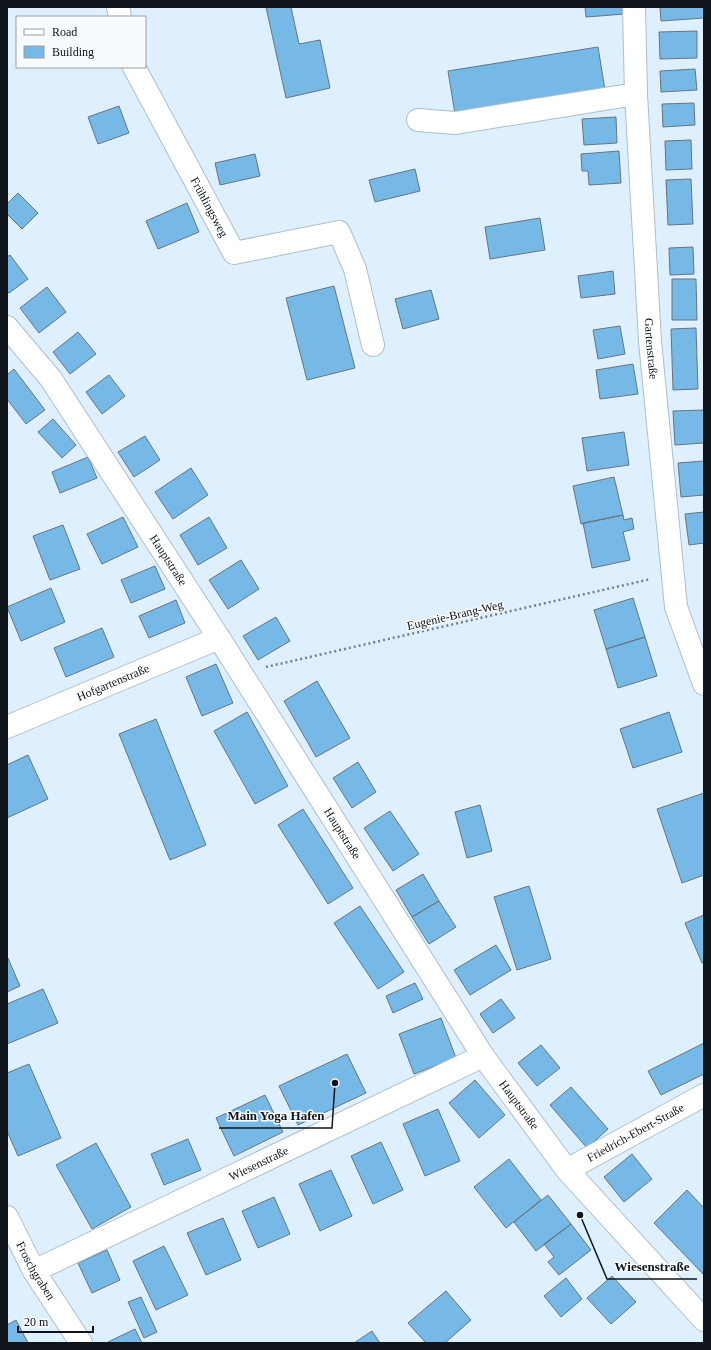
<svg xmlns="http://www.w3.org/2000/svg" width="711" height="1350" viewBox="0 0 711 1350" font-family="Georgia,serif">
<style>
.building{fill:#76b9e7;stroke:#657580}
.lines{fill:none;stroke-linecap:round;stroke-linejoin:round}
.minor-casing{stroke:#adbfcb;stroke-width:24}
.path{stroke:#737f88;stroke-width:2.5;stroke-dasharray:2 3;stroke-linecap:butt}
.minor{stroke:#fff;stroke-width:22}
.labels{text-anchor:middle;stroke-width:3;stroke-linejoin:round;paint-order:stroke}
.street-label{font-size:12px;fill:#0e1419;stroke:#f8fbfe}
.leader{fill:none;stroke:#0e1419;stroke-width:1.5}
.callout-dot{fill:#0e1419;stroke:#f8fbfe;stroke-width:1.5}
.callout-label{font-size:13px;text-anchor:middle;font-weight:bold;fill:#0e1419;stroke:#f8fbfe;stroke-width:3;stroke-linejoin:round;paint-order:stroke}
</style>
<rect width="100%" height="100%" fill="#def0fe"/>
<path class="building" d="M 266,7 L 291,7 L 299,44 L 320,40 L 330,88 L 286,98 Z
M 585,7 L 624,7 L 625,14 L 586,17 Z
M 660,7 L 704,7 L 704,18 L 661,21 Z
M 697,31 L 697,58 L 660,59 L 659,32 Z
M 598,47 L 605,90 L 455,114 L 448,71 Z
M 695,69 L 697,90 L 661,92 L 660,71 Z
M 694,103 L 695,125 L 663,127 L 662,104 Z
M 119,106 L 129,133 L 98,144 L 88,117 Z
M 616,117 L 617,143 L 584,145 L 582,119 Z
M 691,140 L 692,169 L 666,170 L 665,141 Z
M 619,151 L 621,183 L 589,185 L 588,171 L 582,171 L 581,154 Z
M 255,154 L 260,176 L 220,185 L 215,163 Z
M 415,169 L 420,191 L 375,202 L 369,180 Z
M 691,179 L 693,224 L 668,225 L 666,180 Z
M 18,193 L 38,213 L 22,229 L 7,214 L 7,204 Z
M 187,203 L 199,232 L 158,249 L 146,221 Z
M 540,218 L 545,250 L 490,259 L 485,227 Z
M 693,247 L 694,274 L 670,275 L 669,248 Z
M 10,255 L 28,279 L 9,293 L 7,291 L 7,257 Z
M 613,271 L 615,294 L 581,298 L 578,276 Z
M 672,279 L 696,279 L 697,320 L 672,320 Z
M 334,286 L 355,368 L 307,380 L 286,298 Z
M 47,287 L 66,312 L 39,333 L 20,308 Z
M 431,290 L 439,319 L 403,329 L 395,299 Z
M 620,326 L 625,354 L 598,359 L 593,330 Z
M 696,328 L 698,389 L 673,390 L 671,329 Z
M 78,332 L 96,354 L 70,374 L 53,352 Z
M 633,364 L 638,394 L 600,399 L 596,370 Z
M 14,369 L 45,410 L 26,424 L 7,399 L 7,375 Z
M 109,375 L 125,396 L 102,414 L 86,392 Z
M 704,410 L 704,443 L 675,445 L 673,411 Z
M 53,419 L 76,445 L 62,458 L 38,432 Z
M 624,432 L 629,465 L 587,471 L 582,438 Z
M 145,436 L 160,460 L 134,477 L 118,452 Z
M 88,457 L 97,478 L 60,493 L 52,472 Z
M 704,461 L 704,495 L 681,497 L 678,463 Z
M 191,468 L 208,495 L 173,519 L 155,492 Z
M 614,477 L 623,515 L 581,524 L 573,486 Z
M 704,512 L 704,543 L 689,545 L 685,514 Z
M 623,515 L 624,520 L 632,518 L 634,529 L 623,532 L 630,560 L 592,568 L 583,523 Z
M 123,517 L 138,547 L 102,564 L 87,534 Z
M 209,517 L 227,548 L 198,565 L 180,535 Z
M 63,525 L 80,569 L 50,580 L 33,536 Z
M 241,560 L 259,589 L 228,609 L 209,580 Z
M 155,566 L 165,589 L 131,603 L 121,580 Z
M 51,588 L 65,622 L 21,641 L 7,607 Z
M 633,598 L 645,637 L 606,649 L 594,610 Z
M 176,600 L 185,623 L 149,638 L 139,616 Z
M 276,617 L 290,641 L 258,660 L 243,636 Z
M 102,628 L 114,657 L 66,677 L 54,648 Z
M 645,637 L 657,676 L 618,688 L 606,649 Z
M 216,664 L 233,703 L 202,716 L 186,677 Z
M 317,681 L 350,738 L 316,757 L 284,701 Z
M 247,712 L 288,786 L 255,804 L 214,731 Z
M 669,712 L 682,752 L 633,768 L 620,729 Z
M 156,719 L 206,845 L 170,860 L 119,734 Z
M 28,755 L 48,799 L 7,818 L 7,765 Z
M 358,762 L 376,792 L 352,808 L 333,778 Z
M 704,793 L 704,875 L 682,883 L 657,809 Z
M 480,805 L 492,851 L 467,858 L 455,812 Z
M 303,809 L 353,888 L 328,904 L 278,825 Z
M 390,811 L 419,854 L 393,871 L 364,828 Z
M 423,874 L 439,901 L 412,917 L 396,890 Z
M 529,886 L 551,959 L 517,970 L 494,897 Z
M 439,901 L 456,927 L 429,944 L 412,917 Z
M 360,906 L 404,972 L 378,989 L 334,923 Z
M 704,915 L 704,962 L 702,963 L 685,923 Z
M 496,945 L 511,970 L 470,995 L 454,970 Z
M 7,956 L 20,986 L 7,992 Z
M 415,983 L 423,999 L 393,1013 L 386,996 Z
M 43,989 L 58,1023 L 7,1044 L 7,1004 Z
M 501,999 L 515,1018 L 493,1033 L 480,1014 Z
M 441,1018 L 456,1058 L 414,1074 L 399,1034 Z
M 704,1043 L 704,1074 L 661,1095 L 648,1071 Z
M 541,1045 L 560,1068 L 537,1086 L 518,1063 Z
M 347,1054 L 366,1093 L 298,1125 L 279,1086 Z
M 29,1064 L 61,1138 L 18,1156 L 7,1131 L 7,1073 Z
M 475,1080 L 505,1115 L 479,1138 L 449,1103 Z
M 571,1087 L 608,1129 L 587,1148 L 550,1105 Z
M 265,1095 L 283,1132 L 234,1156 L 216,1118 Z
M 438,1109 L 460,1161 L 425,1176 L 403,1124 Z
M 188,1139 L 201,1170 L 164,1185 L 151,1154 Z
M 381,1142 L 403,1190 L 373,1204 L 351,1156 Z
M 96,1143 L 131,1207 L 92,1229 L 56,1165 Z
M 632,1154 L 652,1179 L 624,1202 L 604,1177 Z
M 509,1159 L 541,1200 L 506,1228 L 474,1187 Z
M 331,1170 L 352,1216 L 320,1231 L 299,1184 Z
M 687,1190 L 704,1208 L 704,1275 L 654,1223 Z
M 548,1195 L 571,1224 L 536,1251 L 514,1222 Z
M 274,1197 L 290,1234 L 258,1248 L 242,1211 Z
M 223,1218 L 241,1260 L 206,1275 L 187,1233 Z
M 571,1224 L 591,1250 L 559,1275 L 548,1262 L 554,1257 L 544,1244 Z
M 164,1246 L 188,1295 L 156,1310 L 133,1261 Z
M 107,1250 L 120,1280 L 92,1293 L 78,1263 Z
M 612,1276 L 636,1302 L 611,1324 L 587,1298 Z
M 566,1278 L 582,1299 L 561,1317 L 544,1296 Z
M 446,1291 L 471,1320 L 445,1343 L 426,1343 L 408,1323 Z
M 141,1297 L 157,1332 L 144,1338 L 128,1302 Z
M 16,1320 L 28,1343 L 7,1343 L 7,1325 Z
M 135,1329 L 142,1343 L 108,1343 L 108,1342 Z
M 372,1331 L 380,1343 L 354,1343 Z"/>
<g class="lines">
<g class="minor-casing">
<g id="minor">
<path d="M 118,7 L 120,17"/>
<path id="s1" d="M 634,7 L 636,94 L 650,341 L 676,607 L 704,684"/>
<path id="s2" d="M 134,67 L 234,253 L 339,232 L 355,269 L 373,345"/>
<path d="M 418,120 L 455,123 L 636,94"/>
<path id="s3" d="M 7,327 L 51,379 L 219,638 L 483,1056 L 567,1170 L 704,1320"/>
<path id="s4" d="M 7,727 L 219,638"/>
<path id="s5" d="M 567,1170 L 704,1095"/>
<path id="s6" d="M 7,1217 L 34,1271 L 81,1343"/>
<path id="s7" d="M 34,1271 L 483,1056"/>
</g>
</g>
<path class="path" d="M 266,667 L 651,579"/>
<use href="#minor" class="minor"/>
</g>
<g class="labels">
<g class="street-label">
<text dy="4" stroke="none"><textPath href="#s2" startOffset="159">Frühlingsweg</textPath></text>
<text dy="4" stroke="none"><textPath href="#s1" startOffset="342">Gartenstraße</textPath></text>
<text dy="4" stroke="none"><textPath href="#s3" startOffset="284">Hauptstraße</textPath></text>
<text transform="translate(455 615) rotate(-13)" y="4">Eugenie-Brang-Weg</text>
<text dy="4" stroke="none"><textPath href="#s4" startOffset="115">Hofgartenstraße</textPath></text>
<text dy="4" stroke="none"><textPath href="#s3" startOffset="608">Hauptstraße</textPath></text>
<text dy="4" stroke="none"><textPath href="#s3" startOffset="932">Hauptstraße</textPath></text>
<text dy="4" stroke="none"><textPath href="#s5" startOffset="78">Friedrich-Ebert-Straße</textPath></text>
<text dy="4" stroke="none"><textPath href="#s7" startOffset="249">Wiesenstraße</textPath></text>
<text dy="4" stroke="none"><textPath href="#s6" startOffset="61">Froschgraben</textPath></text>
</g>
</g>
<path class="leader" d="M335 1083L332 1128H219M580 1215L607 1279H697"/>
<g class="callout-dot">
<circle cx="335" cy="1083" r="4"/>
<circle cx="580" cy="1215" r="4"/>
</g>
<g class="callout-label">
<text x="276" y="1120">Main Yoga Hafen</text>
<text x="652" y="1271">Wiesenstraße</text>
</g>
<rect width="711" height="1350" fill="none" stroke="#0e1419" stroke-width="16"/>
<rect x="16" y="16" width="130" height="52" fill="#f8fbfe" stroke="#9a9fa2"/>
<rect x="24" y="29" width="20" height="6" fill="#ffffff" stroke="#9a9fa2"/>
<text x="52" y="36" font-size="12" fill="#0e1419">Road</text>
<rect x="24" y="46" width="20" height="12" fill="#76b9e7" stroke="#9a9fa2"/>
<text x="52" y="56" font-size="12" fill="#0e1419">Building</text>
<path d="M18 1326v6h75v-6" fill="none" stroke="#0e1419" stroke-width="2"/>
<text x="24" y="1326" font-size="12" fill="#0e1419" stroke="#f8fbfe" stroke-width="3" paint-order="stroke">20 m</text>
</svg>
